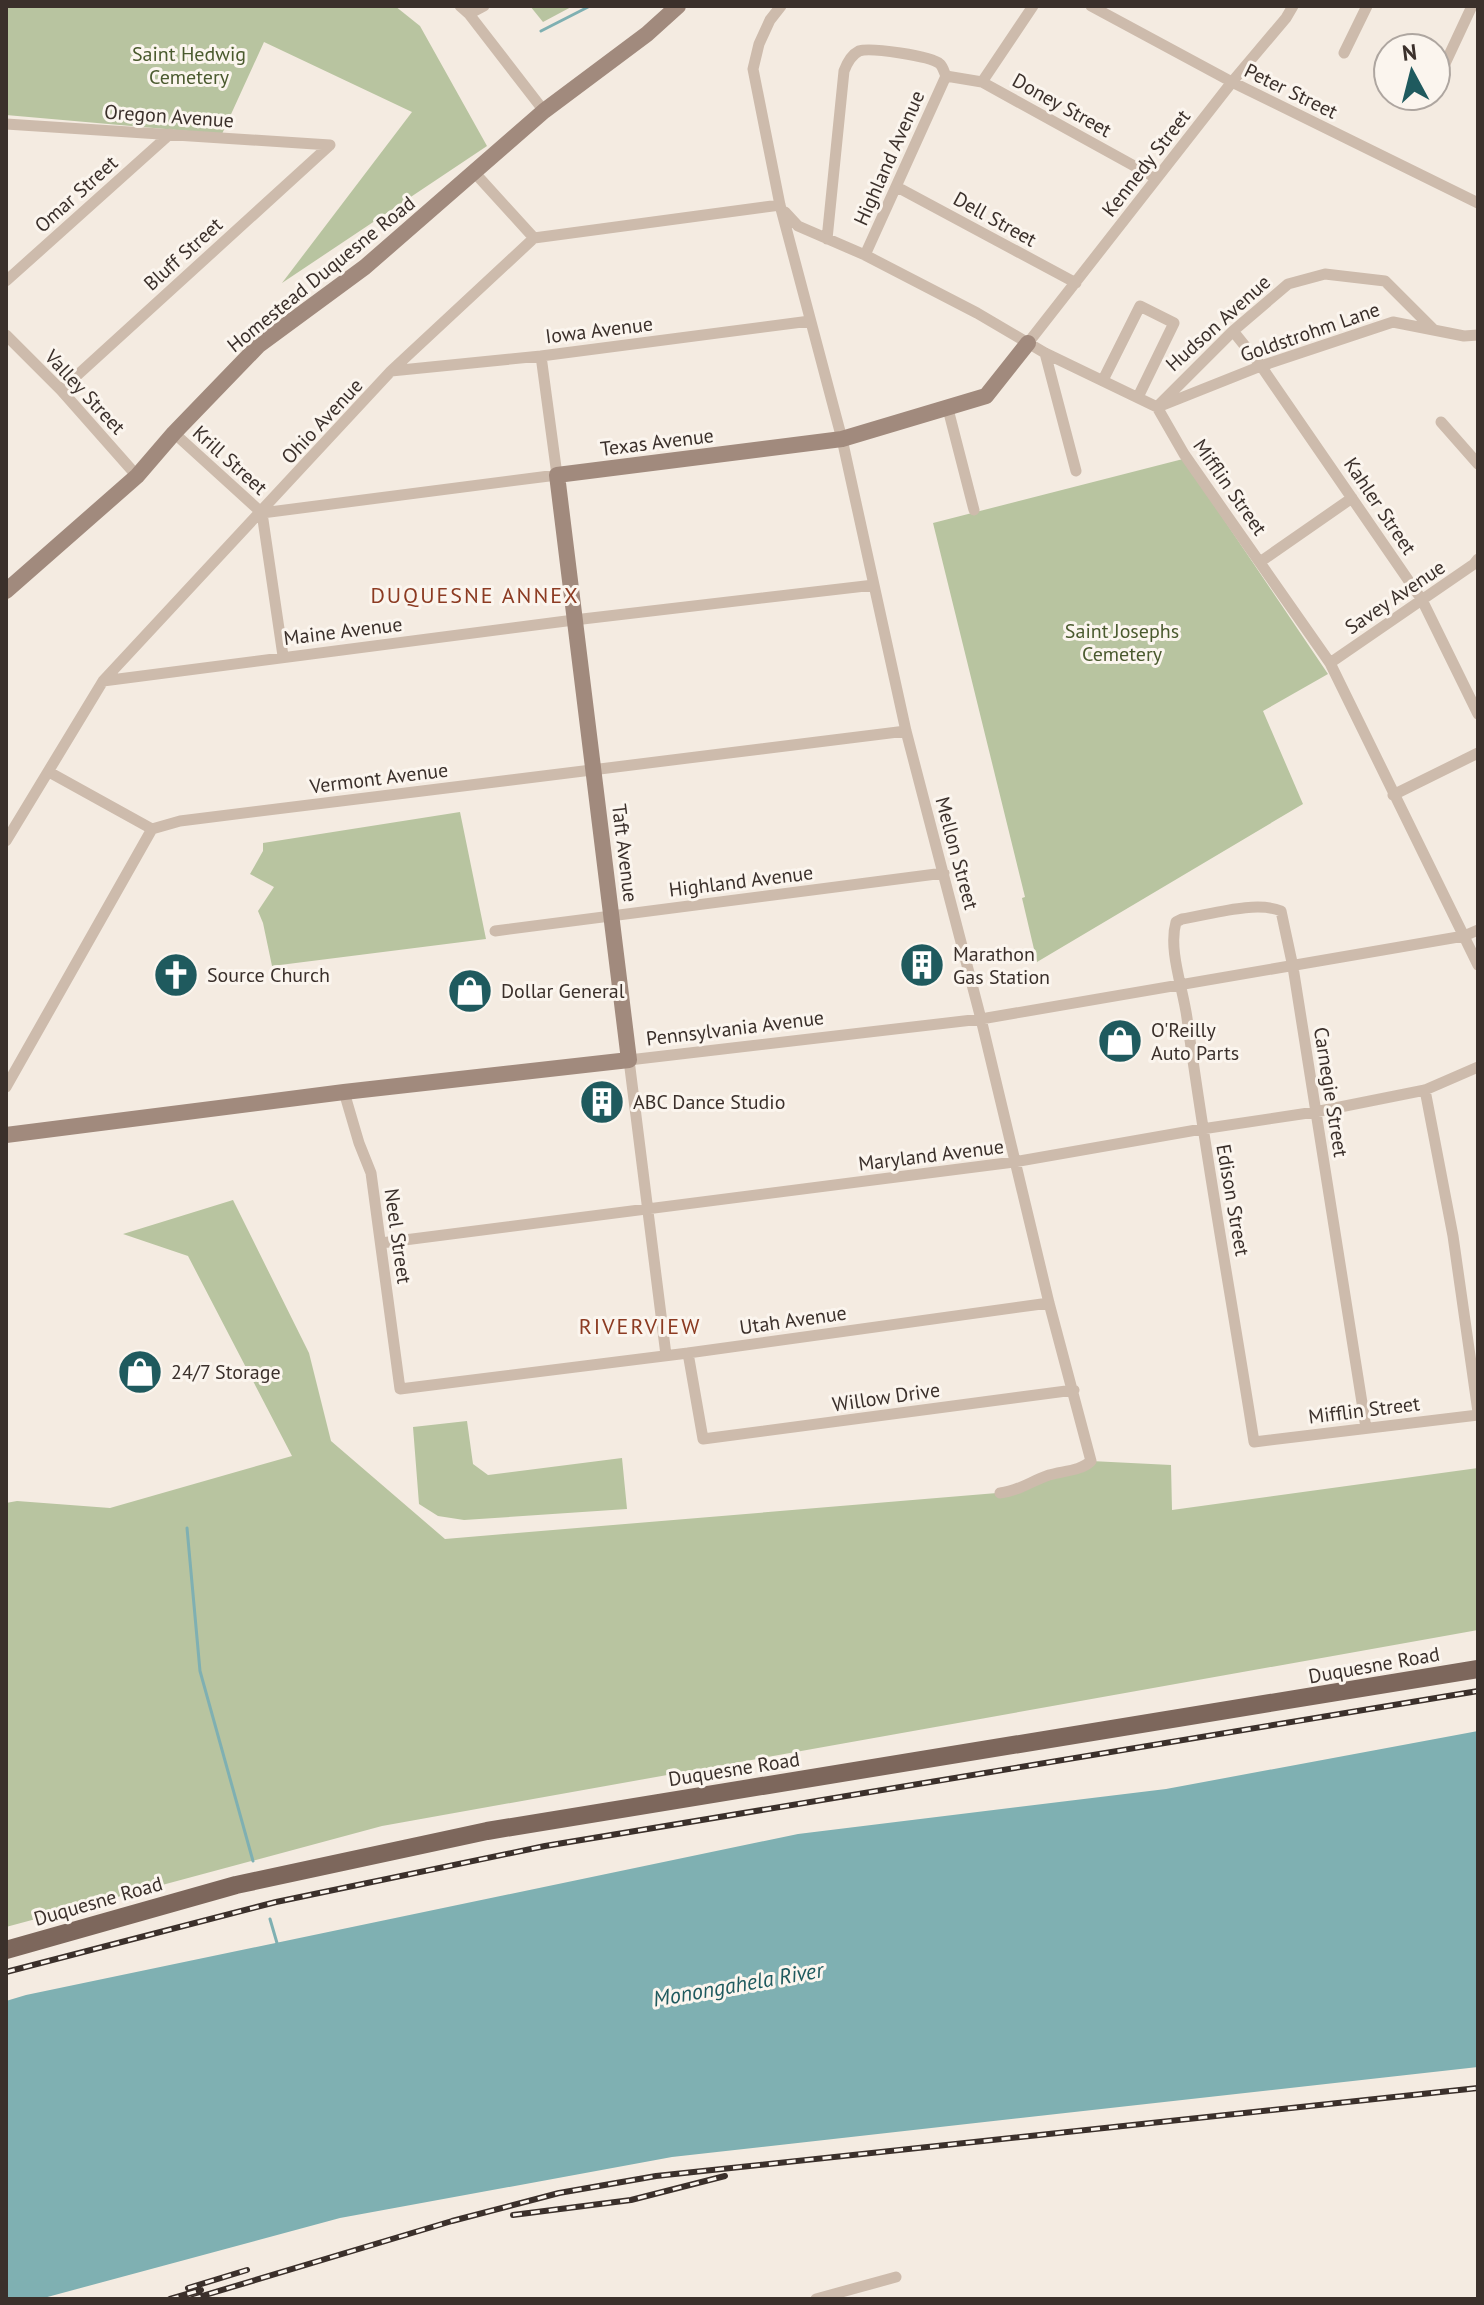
<svg xmlns="http://www.w3.org/2000/svg" width="1484" height="2305" viewBox="0 0 1484 2305" font-family="'PT Sans',sans-serif">
<style>
.green{fill:#b8c4a0}
.water{fill:#7fb0b2}
.lines{fill:none;stroke-linecap:round;stroke-linejoin:round}
.stream{stroke:#7fb0b2;stroke-width:3}
.street{stroke:#cdbbac;stroke-width:11}
.secondary{stroke:#a18a7d;stroke-width:16}
.primary{stroke:#7d675c;stroke-width:18}
.rail-casing{stroke:#3b302b;stroke-width:6}
.rail{stroke:#fbf5ee;stroke-width:3;stroke-dasharray:9;stroke-linecap:butt}
.labels{text-anchor:middle;stroke-width:6;stroke-linejoin:round;paint-order:stroke}
.park-label{font-size:20px;fill:#4a5a2e;stroke:#fbf5ee}
.street-label{font-size:20px;fill:#3b302b;stroke:#fbf5ee}
.poi-label{font-size:20px;fill:#3b302b;stroke:#fbf5ee;text-anchor:start}
.neighbourhood-label{font-size:22px;letter-spacing:2px;fill:#8c3b22;stroke:#fbf5ee}
.water-label{font-size:22px;font-style:italic;fill:#1f5a5e;stroke:#fbf5ee}
</style>
<rect width="100%" height="100%" fill="#f4ebe1"/>
<path class="green" d="M 6,6 L 395,6 L 420,26 L 487,146 L 282,283 L 412,112 L 264,42 L 222,134 L 6,115 Z
M 530,6 L 573,6 L 543,22 Z
M 1183,459 L 1328,674 L 1263,711 L 1303,804 L 1037,962 L 1022,898 L 1025,897 L 933,523 Z
M 460,812 L 486,939 L 272,966 L 263,923 L 258,911 L 274,887 L 250,874 L 263,851 L 263,843 Z
M 233,1200 L 309,1353 L 331,1441 L 445,1539 L 1009,1492 L 1091,1461 L 1171,1465 L 1172,1510 L 1478,1468 L 1478,1630 L 382,1826 L 6,1927 L 6,1503 L 17,1501 L 110,1508 L 292,1456 L 188,1256 L 123,1234 Z
M 467,1421 L 473,1464 L 488,1475 L 622,1458 L 627,1509 L 464,1520 L 438,1516 L 419,1504 L 413,1427 Z"/>
<path class="water" d="M 1478,1731 L 1478,2067 L 672,2157 L 340,2218 L 40,2299 L 6,2299 L 6,2001 L 26,1995 L 798,1834 L 1166,1789 Z"/>
<g class="lines">
<path class="stream" d="M 541,31 L 590,6
M 187,1528 L 200,1671 L 253,1861
M 270,1919 L 277,1943"/>
<path class="street" d="M 460,6 L 469,14 L 544,111
M 781,6 L 770,20 L 759,44 L 753,69 L 780,205 L 842,439 L 906,731 L 981,1019 L 1049,1303 L 1091,1461 C 1081,1471 1062,1471 1049,1475 C 1031,1481 1019,1491 1000,1493
M 1091,6 L 1232,82 L 1478,203
M 469,14 L 484,6
M 1344,53 L 1367,6
M 946,76 L 982,82 L 1156,178
M 982,82 L 1033,6
M 1436,83 L 1472,6
M 6,124 L 330,145
M 474,172 L 534,238
M 897,187 L 1076,283
M 785,212 L 798,226 L 865,255 L 977,313 L 1045,353 L 1157,407 L 1184,454 L 1330,663 L 1478,965
M 827,239 L 844,71 C 847,63 851,55 859,51 C 870,47 931,56 940,64 C 943,67 944,72 946,76
M 865,255 L 946,76
M 6,281 L 170,134
M 1233,331 L 1261,366 L 1422,600 L 1478,714
M 6,335 L 61,390 L 137,476
M 1028,343 L 1232,82 L 1286,18 L 1293,6
M 1045,353 L 1076,471
M 391,371 L 541,356 L 810,321
M 1103,380 L 1140,306 L 1174,323 L 1138,397
M 61,390 L 330,145
M 1157,407 L 1233,331 L 1288,284 L 1325,274 L 1385,281 L 1433,329
M 1158,407 L 1261,366 L 1393,322 L 1464,336 L 1478,335
M 948,409 L 974,510
M 1441,422 L 1478,464
M 174,433 L 262,513
M 262,513 L 557,475 L 541,356
M 262,513 L 283,656
M 1260,562 L 1352,498
M 1330,663 L 1474,564 L 1478,559
M 103,681 L 574,620 L 874,585
M 49,772 L 152,829
M 1393,795 L 1478,753
M 6,841 L 103,681 L 391,371 L 534,238 L 780,205
M 495,931 L 944,873
M 6,1087 L 152,829 L 180,821 L 906,731
M 1425,1090 L 1453,1236 L 1478,1412
M 344,1092 L 359,1143 L 371,1173 L 400,1389 L 688,1353 L 1049,1303
M 381,1243 L 1014,1162 L 1202,1129 L 1315,1112 L 1425,1090 L 1478,1067
M 688,1353 L 703,1439 L 1074,1390
M 666,1355 L 629,1060 L 981,1019 L 1464,936 L 1478,930
M 1366,1428 L 1293,967 L 1281,911 C 1256,900 1209,915 1182,919 L 1176,922 C 1168,950 1183,988 1187,1018 C 1206,1160 1232,1301 1254,1442 L 1478,1415
M 816,2299 L 896,2277"/>
<path class="secondary" d="M 6,591 L 137,476 L 174,433 L 259,345 L 365,267 L 544,111 L 647,34 L 678,6
M 6,1135 L 344,1092 L 629,1060 L 557,475 L 842,439 L 986,396 L 1028,343"/>
<path class="primary" d="M 6,1950 L 236,1885 L 487,1831 L 1478,1669"/>
<g class="rail-casing">
<path id="rail" d="M 6,1972 L 276,1902 L 545,1846 L 1478,1691
M 513,2215 L 631,2200 L 725,2176
M 188,2288 L 247,2270
M 170,2299 L 201,2290
M 192,2299 L 452,2221 L 559,2193 L 656,2176 L 1478,2088"/>
</g>
<use href="#rail" class="rail"/>
</g>
<defs>
<g id="building-disc" transform="scale(2.3)"><circle r="9.5" fill="#1f5a5e" stroke="#fbf5ee"/><path d="M-4-6H4V6H1V3H-1V6H-4ZM-2.5-4.3h1.7v1.8h-1.7ZM.8-4.3h1.7v1.8H.8ZM-2.5-1h1.7V.8h-1.7ZM.8-1h1.7V.8H.8Z" fill="#fff"/></g>
<g id="church-disc" transform="scale(2.3)"><circle r="9.5" fill="#1f5a5e" stroke="#fbf5ee"/><path d="M-1.2-6h2.4v3.5h3.3v2.4h-3.3V6h-2.4V-.1h-3.3v-2.4h3.3Z" fill="#fff"/></g>
<g id="shop-disc" transform="scale(2.3)"><circle r="9.5" fill="#1f5a5e" stroke="#fbf5ee"/><path d="M-5-2.5h2.3a2.7 3.5 0 0 1 5.4 0H5L5.5 6h-11ZM-1.5-2.5h3a1.5 2.3 0 0 0-3 0Z" fill="#fff"/></g>
</defs>
<g fill-rule="evenodd">
<use href="#building-disc" x="922" y="965"/>
<use href="#church-disc" x="176" y="975"/>
<use href="#shop-disc" x="470" y="991"/>
<use href="#shop-disc" x="1120" y="1041"/>
<use href="#building-disc" x="602" y="1102"/>
<use href="#shop-disc" x="140" y="1372"/>
</g>
<g class="labels">
<g class="park-label">
<text x="189" y="61">Saint Hedwig<tspan x="189" dy="23">Cemetery</tspan></text>
<text x="1122" y="638">Saint Josephs<tspan x="1122" dy="23">Cemetery</tspan></text>
</g>
<g class="street-label">
<text transform="translate(1291 91) rotate(26)" y="7">Peter Street</text>
<text transform="translate(1062 105) rotate(29)" y="7">Doney Street</text>
<text transform="translate(169 116) rotate(4)" y="7">Oregon Avenue</text>
<text transform="translate(889 158) rotate(-66)" y="7">Highland Avenue</text>
<text transform="translate(1146 163) rotate(-52)" y="7">Kennedy Street</text>
<text transform="translate(76 194) rotate(-42)" y="7">Omar Street</text>
<text transform="translate(995 219) rotate(29)" y="7">Dell Street</text>
<text transform="translate(183 254) rotate(-42)" y="7">Bluff Street</text>
<text transform="translate(321 274) rotate(-39)" y="7">Homestead Duquesne Road</text>
<text transform="translate(1218 323) rotate(-42)" y="7">Hudson Avenue</text>
<text transform="translate(599 330) rotate(-7)" y="7">Iowa Avenue</text>
<text transform="translate(1310 332) rotate(-19)" y="7">Goldstrohm Lane</text>
<text transform="translate(85 392) rotate(47)" y="7">Valley Street</text>
<text transform="translate(322 421) rotate(-47)" y="7">Ohio Avenue</text>
<text transform="translate(657 442) rotate(-7)" y="7">Texas Avenue</text>
<text transform="translate(230 460) rotate(42)" y="7">Krill Street</text>
<text transform="translate(1230 487) rotate(55)" y="7">Mifflin Street</text>
<text transform="translate(1380 506) rotate(56)" y="7">Kahler Street</text>
<text transform="translate(1395 597) rotate(-34)" y="7">Savey Avenue</text>
<text transform="translate(343 631) rotate(-7)" y="7">Maine Avenue</text>
<text transform="translate(379 778) rotate(-7)" y="7">Vermont Avenue</text>
<text transform="translate(625 853) rotate(83)" y="7">Taft Avenue</text>
<text transform="translate(957 853) rotate(75)" y="7">Mellon Street</text>
<text transform="translate(741 881) rotate(-7)" y="7">Highland Avenue</text>
<text transform="translate(735 1028) rotate(-7)" y="7">Pennsylvania Avenue</text>
<text transform="translate(1331 1092) rotate(81)" y="7">Carnegie Street</text>
<text transform="translate(931 1155) rotate(-7)" y="7">Maryland Avenue</text>
<text transform="translate(1233 1200) rotate(80)" y="7">Edison Street</text>
<text transform="translate(398 1236) rotate(82)" y="7">Neel Street</text>
<text transform="translate(793 1320) rotate(-8)" y="7">Utah Avenue</text>
<text transform="translate(886 1397) rotate(-8)" y="7">Willow Drive</text>
<text transform="translate(1364 1410) rotate(-7)" y="7">Mifflin Street</text>
<text transform="translate(1374 1665) rotate(-10)" y="7">Duquesne Road</text>
<text transform="translate(734 1769) rotate(-9)" y="7">Duquesne Road</text>
<text transform="translate(98 1901) rotate(-16)" y="7">Duquesne Road</text>
</g>
<g class="poi-label">
<text x="953" y="961">Marathon<tspan x="953" dy="23">Gas Station</tspan></text>
<text x="207" y="982">Source Church</text>
<text x="501" y="998">Dollar General</text>
<text x="1151" y="1037">O'Reilly<tspan x="1151" dy="23">Auto Parts</tspan></text>
<text x="633" y="1109">ABC Dance Studio</text>
<text x="171" y="1379">24/7 Storage</text>
</g>
<g class="neighbourhood-label">
<text x="475" y="603">DUQUESNE ANNEX</text>
<text x="640" y="1334">RIVERVIEW</text>
</g>
<g class="water-label">
<text transform="translate(738 1984) rotate(-10)" y="8">Monongahela River</text>
</g>
</g>
<rect width="1484" height="2305" fill="none" stroke="#3b302b" stroke-width="16"/>
<g transform="translate(1412 72) rotate(353)"><circle r="38" fill="#fbf5ee" stroke="#aea6a0" stroke-width="2"/>
<path d="M0-6L14 30L0 20L-14 30Z" fill="#1f5a5e"/>
<text y="-12" font-size="22" font-weight="bold" text-anchor="middle" fill="#3b302b">N</text>
</g>
</svg>
